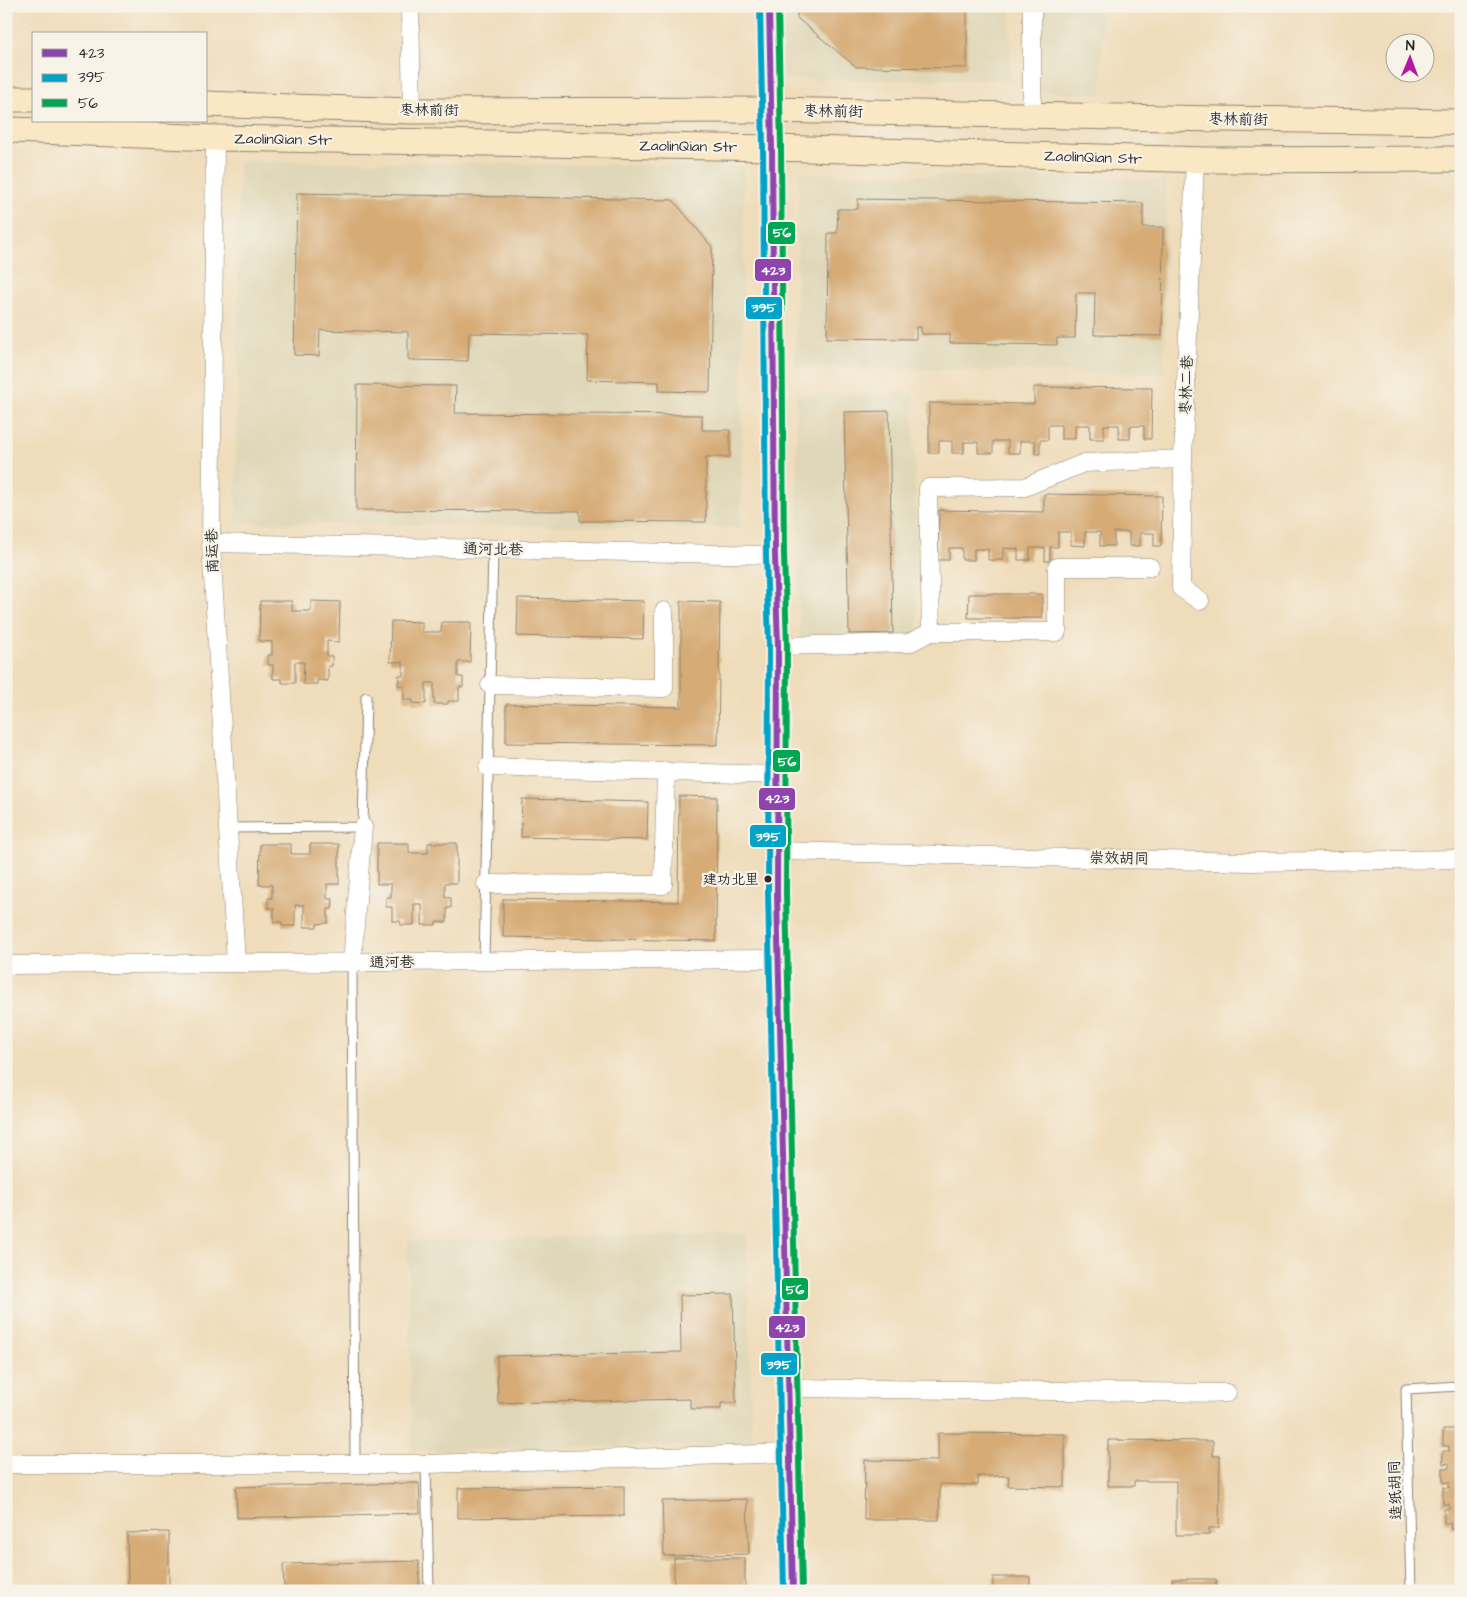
<svg xmlns="http://www.w3.org/2000/svg" width="1467" height="1597" viewBox="0 0 1467 1597" font-family="'Architects Daughter','LXGW WenKai TC',sans-serif">
<style>
.built{fill:#dfd7b7}
.building{fill:#d6ab76}
.lines{fill:none;stroke-linecap:round;stroke-linejoin:round}
.service-casing{stroke:#8d8472;stroke-width:11}
.minor-casing{stroke:#8d8472;stroke-width:19}
.tertiary-casing{stroke:#8d8472;stroke-width:24}
.secondary-casing{stroke:#8d8472;stroke-width:27}
.service{stroke:#fff;stroke-width:9}
.minor{stroke:#fff;stroke-width:18}
.tertiary{stroke:#fff;stroke-width:22}
.secondary{stroke:#fae7c3;stroke-width:25}
.bus-1-casing{stroke:#f7f3e8;stroke-width:10}
.bus-2-casing{stroke:#f7f3e8;stroke-width:10}
.bus-3-casing{stroke:#f7f3e8;stroke-width:10}
.bus-1{stroke:#8e44ad;stroke-width:6}
.bus-2{stroke:#02a3c6;stroke-width:6}
.bus-3{stroke:#00a651;stroke-width:6}
.bus-dot{fill:#2b2b2b;stroke:#f7f3e8;stroke-width:2}
.labels{text-anchor:middle;stroke-width:4.5;stroke-linejoin:round;paint-order:stroke}
.bus-label{font-size:14px;fill:#2b2b2b;stroke:#f7f3e8;text-anchor:end}
.street-label{font-size:15px;fill:#2b2b2b;stroke:#f7f3e8}
.line-badge{stroke:#f7f3e8;stroke-width:2}
.badge-label{font-size:14px;text-anchor:middle;font-weight:bold;fill:#fff}
</style>
<rect width="100%" height="100%" fill="#f7f3e8"/>
<filter id="ink" filterUnits="userSpaceOnUse"><feTurbulence type="fractalNoise" baseFrequency=".02" numOctaves="2"/><feDisplacementMap in="SourceGraphic" scale="10" xChannelSelector="R" yChannelSelector="G"/><feConvolveMatrix kernelMatrix="1 2 1 2 8 2 1 2 1" color-interpolation-filters="sRGB"/></filter>
<filter id="wash" filterUnits="userSpaceOnUse"><feTurbulence type="fractalNoise" baseFrequency=".0096" numOctaves="4" result="noise"/><feDisplacementMap in="SourceGraphic" scale="20" xChannelSelector="R" yChannelSelector="G"/><feGaussianBlur stdDeviation="1.12" result="paint"/><feColorMatrix in="noise" values="0 0 0 0 0 0 0 0 0 0 0 0 0 0 0 0 0 1.4 0 .05"/><feComposite in="paint" operator="in"/></filter>
<g filter="url(#wash)">
<rect width="100%" height="100%" fill="#efdcba"/>
<path class="built" d="M 784,6 L 1010,6 L 1010,80 L 783,79 Z
M 1039,6 L 1102,6 L 1102,94 L 1039,92 Z
M 1285,6 L 1461,6 L 1461,9 L 1388,8 Z
M 239,161 L 744,166 L 741,528 L 236,523 Z
M 799,173 L 1167,180 L 1164,374 L 795,367 Z
M 913,393 L 918,637 L 800,639 L 796,395 Z
M 747,1233 L 752,1444 L 412,1451 L 408,1241 Z"/>
<g id="blocks">
<path class="building" d="M 797,6 L 967,6 L 967,68 L 856,67 L 797,18 Z
M 297,193 L 673,200 L 712,247 L 710,392 L 659,391 L 659,382 L 587,380 L 588,335 L 469,333 L 468,361 L 408,360 L 408,332 L 320,330 L 319,356 L 294,355 Z
M 858,199 L 1143,203 L 1143,227 L 1163,227 L 1162,336 L 1094,335 L 1095,293 L 1076,293 L 1075,338 L 1057,338 L 1057,345 L 950,343 L 950,334 L 921,334 L 921,327 L 916,327 L 916,339 L 827,338 L 828,233 L 837,233 L 838,209 L 858,209 Z
M 357,385 L 456,386 L 455,413 L 702,415 L 702,430 L 730,430 L 730,457 L 706,457 L 706,522 L 580,521 L 580,511 L 356,510 Z
M 1034,387 L 1152,388 L 1151,439 L 1144,439 L 1144,426 L 1130,426 L 1130,439 L 1119,439 L 1119,425 L 1104,425 L 1104,439 L 1090,439 L 1090,425 L 1075,425 L 1075,439 L 1061,439 L 1061,425 L 1048,425 L 1048,440 L 1040,440 L 1040,454 L 1035,454 L 1035,441 L 1020,441 L 1020,453 L 1008,453 L 1008,441 L 993,441 L 993,453 L 978,453 L 978,442 L 964,442 L 964,453 L 952,453 L 952,441 L 939,441 L 939,453 L 929,453 L 929,403 L 1034,404 Z
M 889,411 L 893,633 L 849,634 L 844,412 Z
M 1044,494 L 1162,496 L 1161,546 L 1154,546 L 1154,533 L 1140,533 L 1140,546 L 1129,546 L 1129,532 L 1114,532 L 1114,546 L 1100,546 L 1100,532 L 1085,532 L 1085,546 L 1071,545 L 1071,532 L 1058,532 L 1058,547 L 1050,547 L 1050,561 L 1045,561 L 1045,548 L 1030,548 L 1030,560 L 1018,560 L 1018,549 L 1003,548 L 1003,560 L 988,560 L 988,549 L 974,549 L 974,560 L 962,560 L 962,548 L 949,548 L 949,560 L 938,560 L 939,510 L 1044,512 Z
M 969,594 L 1042,594 L 1042,618 L 968,618 Z
M 518,598 L 644,601 L 643,639 L 517,636 Z
M 260,601 L 292,601 L 292,611 L 311,611 L 311,601 L 340,602 L 339,642 L 327,641 L 327,656 L 332,656 L 332,666 L 328,666 L 328,681 L 317,680 L 317,684 L 303,684 L 304,662 L 295,662 L 295,683 L 282,683 L 282,679 L 273,679 L 273,665 L 268,665 L 268,655 L 272,655 L 272,642 L 259,641 Z
M 681,601 L 720,602 L 718,745 L 506,743 L 506,704 L 681,707 Z
M 391,621 L 422,622 L 422,632 L 441,632 L 442,622 L 471,622 L 470,662 L 458,662 L 458,677 L 463,677 L 463,687 L 459,687 L 459,701 L 448,701 L 448,704 L 434,704 L 434,683 L 426,683 L 426,704 L 412,703 L 413,700 L 404,700 L 404,686 L 398,685 L 399,675 L 403,676 L 403,662 L 390,662 Z
M 679,796 L 717,797 L 716,941 L 503,937 L 503,899 L 678,902 Z
M 522,799 L 648,802 L 647,840 L 521,837 Z
M 377,843 L 409,843 L 409,853 L 428,853 L 428,843 L 457,843 L 457,883 L 445,883 L 445,897 L 451,898 L 451,908 L 447,908 L 447,922 L 436,922 L 436,925 L 422,925 L 422,904 L 414,904 L 414,925 L 401,925 L 400,921 L 392,921 L 392,907 L 386,907 L 386,897 L 391,897 L 391,884 L 377,884 Z
M 260,844 L 291,844 L 291,854 L 310,854 L 310,844 L 339,844 L 339,884 L 327,884 L 327,899 L 333,899 L 332,909 L 328,909 L 328,923 L 317,924 L 317,927 L 304,927 L 304,905 L 295,905 L 295,926 L 282,926 L 282,922 L 274,922 L 274,908 L 268,908 L 268,898 L 272,898 L 272,885 L 259,885 Z
M 733,1294 L 736,1403 L 721,1403 L 721,1409 L 690,1409 L 690,1399 L 498,1403 L 497,1356 L 681,1352 L 680,1295 Z
M 1443,1429 L 1461,1429 L 1461,1529 L 1450,1529 L 1451,1523 L 1444,1523 L 1444,1509 L 1449,1509 L 1449,1504 L 1443,1504 L 1443,1487 L 1449,1488 L 1449,1482 L 1443,1483 L 1443,1468 L 1449,1468 L 1449,1463 L 1443,1464 L 1443,1451 L 1449,1451 L 1449,1446 L 1443,1446 Z
M 938,1433 L 1065,1434 L 1065,1487 L 1008,1486 L 1009,1476 L 978,1476 L 978,1485 L 940,1484 L 939,1520 L 864,1520 L 865,1460 L 938,1461 Z
M 1108,1440 L 1213,1441 L 1213,1456 L 1220,1456 L 1219,1528 L 1209,1528 L 1209,1535 L 1176,1535 L 1176,1481 L 1134,1481 L 1134,1486 L 1108,1486 Z
M 419,1483 L 420,1513 L 237,1518 L 236,1487 Z
M 624,1486 L 624,1516 L 458,1518 L 458,1488 Z
M 747,1499 L 749,1554 L 664,1556 L 662,1501 Z
M 169,1532 L 169,1591 L 128,1591 L 127,1533 Z
M 674,1558 L 745,1558 L 745,1591 L 674,1591 Z
M 419,1561 L 419,1591 L 284,1591 L 283,1564 Z
M 993,1577 L 1030,1577 L 1030,1591 L 993,1591 Z
M 1172,1579 L 1216,1579 L 1216,1591 L 1172,1591 Z"/>
</g>
</g>
<g filter="url(#ink)">
<use href="#blocks" fill-opacity="0" stroke="#8d8472" stroke-width="1"/>
<g class="lines">
<g class="service-casing">
<path id="service" d="M 228,828 L 363,827 L 366,697
M 484,961 L 493,549
M 352,962 L 355,1462
M 426,1464 L 429,1591
M 1411,1591 L 1406,1389 L 1461,1386"/>
</g>
<g class="minor-casing">
<path id="minor" d="M 410,6 L 412,111
M 1032,6 L 1032,116
M 215,138 L 211,543 L 236,963
M 1195,160 L 1183,459 L 1181,588 L 1200,601
M 211,543 L 775,555
M 1150,567 L 1057,567 L 1057,632 L 931,632 L 928,488 L 1025,487 L 1084,463 L 1183,459
M 778,646 L 909,643 L 931,632
M 490,685 L 664,688 L 664,611
M 488,767 L 779,775
M 778,851 L 1251,862 L 1461,859
M 486,884 L 663,885 L 666,771
M 352,962 L 363,827
M 6,965 L 779,959
M 789,1388 L 1227,1393
M 6,1464 L 426,1464 L 791,1453"/>
</g>
<g class="tertiary-casing">
<path id="tertiary" d="M 769,6 L 772,148 L 775,555 L 778,646 L 777,894 L 793,1591"/>
</g>
<g class="secondary-casing">
<path id="secondary" d="M 6,99 L 34,99
M 206,104 L 412,111 L 771,110 L 1215,119 L 1461,122
M 6,128 L 12,130 L 215,138 L 772,148 L 1208,160 L 1461,159"/>
</g>
<use href="#service" class="service"/>
<use href="#minor" class="minor"/>
<use href="#tertiary" class="tertiary"/>
<use href="#secondary" class="secondary"/>
<g class="bus-1-casing">
<path id="bus-1" d="M 769,6 L 772,148 L 775,555 L 778,646 L 777,894 L 793,1591"/>
</g>
<g class="bus-2-casing">
<path id="bus-2" d="M 760,6 L 763,148 L 766,555 L 769,646 L 768,894 L 784,1591"/>
</g>
<g class="bus-3-casing">
<path id="bus-3" d="M 778,6 L 781,148 L 784,555 L 787,646 L 786,894 L 802,1591"/>
</g>
<use href="#bus-1" class="bus-1"/>
<use href="#bus-2" class="bus-2"/>
<use href="#bus-3" class="bus-3"/>
</g>
</g>
<circle class="bus-dot" cx="768" cy="879" r="4.5"/>
<g class="labels">
<g class="bus-label">
<text x="759" y="884">建功北里</text>
</g>
<g class="street-label">
<text x="429" y="115">枣林前街</text>
<text transform="translate(833 111) rotate(1)" y="5">枣林前街</text>
<text transform="translate(1238 119) rotate(1)" y="5">枣林前街</text>
<text transform="translate(283 139) rotate(1)" y="5">ZaolinQian Str</text>
<text transform="translate(688 146) rotate(1)" y="5">ZaolinQian Str</text>
<text transform="translate(1093 157) rotate(2)" y="5">ZaolinQian Str</text>
<text transform="translate(1186 385) rotate(-88)" y="5">枣林二巷</text>
<text transform="translate(493 549) rotate(1)" y="5">通河北巷</text>
<text transform="translate(212 551) rotate(-92)" y="5">南运巷</text>
<text transform="translate(1119 858) rotate(1)" y="5">崇效胡同</text>
<text x="392" y="967">通河巷</text>
<text transform="translate(1395 1490) rotate(-92)" y="5">造纸胡同</text>
</g>
</g>
<g class="line-badge">
<rect x="767" y="221" width="29" height="24" rx="5" fill="#00a651"/>
<rect x="754" y="258" width="38" height="24" rx="5" fill="#8e44ad"/>
<rect x="745" y="296" width="38" height="24" rx="5" fill="#02a3c6"/>
<rect x="772" y="749" width="29" height="24" rx="5" fill="#00a651"/>
<rect x="758" y="787" width="38" height="24" rx="5" fill="#8e44ad"/>
<rect x="749" y="824" width="38" height="24" rx="5" fill="#02a3c6"/>
<rect x="781" y="1277" width="28" height="24" rx="5" fill="#00a651"/>
<rect x="768" y="1315" width="38" height="24" rx="5" fill="#8e44ad"/>
<rect x="760" y="1352" width="38" height="24" rx="5" fill="#02a3c6"/>
</g>
<g class="badge-label">
<text x="782" y="237">56</text>
<text x="773" y="275">423</text>
<text x="764" y="312">395</text>
<text x="787" y="766">56</text>
<text x="777" y="803">423</text>
<text x="768" y="841">395</text>
<text x="795" y="1294">56</text>
<text x="787" y="1332">423</text>
<text x="779" y="1369">395</text>
</g>
<rect width="1467" height="1597" fill="none" stroke="#f7f3e8" stroke-width="25"/>
<rect x="32" y="32" width="175" height="90" fill="#f7f3e8" stroke="#a5a39c"/>
<rect x="42" y="49" width="25" height="8" fill="#8e44ad" stroke="#a5a39c"/>
<text x="78" y="58" font-size="15" fill="#2b2b2b">423</text>
<rect x="42" y="74" width="25" height="8" fill="#02a3c6" stroke="#a5a39c"/>
<text x="78" y="82" font-size="15" fill="#2b2b2b">395</text>
<rect x="42" y="99" width="25" height="8" fill="#00a651" stroke="#a5a39c"/>
<text x="78" y="108" font-size="15" fill="#2b2b2b">56</text>
<g transform="translate(1410 58) rotate(1)"><circle r="24" fill="#f7f3e8" stroke="#a5a39c"/>
<path d="M0-4L9 19L0 12L-9 19Z" fill="#b5179e"/>
<text y="-8" font-size="14" font-weight="bold" text-anchor="middle" fill="#2b2b2b">N</text>
</g>
</svg>
